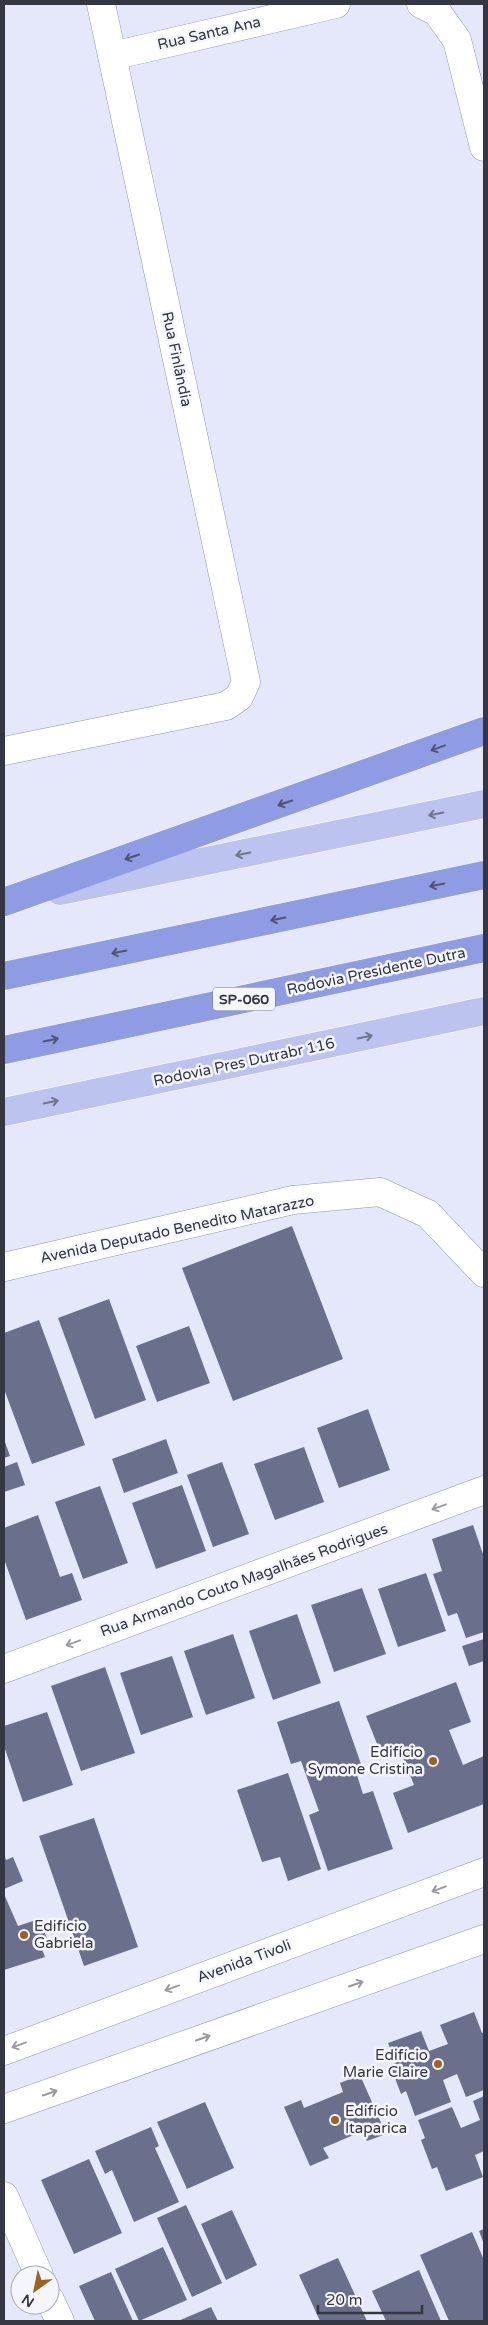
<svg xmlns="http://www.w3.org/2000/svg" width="488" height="2325" viewBox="0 0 488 2325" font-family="'Varela Round',sans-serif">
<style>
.building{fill:#6a708b}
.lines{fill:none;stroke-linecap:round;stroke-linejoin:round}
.minor-casing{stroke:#9096b2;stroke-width:29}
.major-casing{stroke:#fff;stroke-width:29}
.highway-casing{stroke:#fff;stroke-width:29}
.minor{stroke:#fff;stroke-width:28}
.major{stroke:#bcc3ee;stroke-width:28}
.highway{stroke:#8f9be3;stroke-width:28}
.oneway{stroke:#4f5472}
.oneway2{stroke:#71758f}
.oneway3{stroke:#9a9aa0}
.poi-dot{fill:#9c6320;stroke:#f4f6fc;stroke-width:2}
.labels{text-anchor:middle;stroke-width:5;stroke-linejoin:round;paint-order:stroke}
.shield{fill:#f4f6fc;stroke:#6e707a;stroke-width:1}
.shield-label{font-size:14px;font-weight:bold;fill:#343642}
.street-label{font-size:15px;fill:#343642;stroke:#f4f6fc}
.poi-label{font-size:15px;fill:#343642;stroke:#f4f6fc;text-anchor:end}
</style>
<rect width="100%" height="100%" fill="#e4e8fa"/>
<path class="building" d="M 292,1226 L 343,1359 L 233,1401 L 182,1268 Z
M 109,1299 L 146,1400 L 95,1419 L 58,1318 Z
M 39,1320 L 85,1445 L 32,1464 L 4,1389 L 4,1333 Z
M 189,1326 L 210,1383 L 157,1402 L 136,1346 Z
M 368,1409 L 390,1470 L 339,1488 L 317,1428 Z
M 4,1439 L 10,1456 L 4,1458 Z
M 166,1439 L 178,1473 L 124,1493 L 112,1459 Z
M 304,1447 L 324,1502 L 275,1520 L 254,1464 Z
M 17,1462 L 25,1485 L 4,1492 L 4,1467 Z
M 222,1462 L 249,1534 L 213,1547 L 187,1475 Z
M 182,1485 L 206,1551 L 156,1569 L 132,1503 Z
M 100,1486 L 128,1563 L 83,1579 L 55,1502 Z
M 38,1515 L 60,1577 L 72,1573 L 82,1600 L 26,1620 L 4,1559 L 4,1528 Z
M 473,1525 L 484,1557 L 484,1632 L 466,1638 L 457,1613 L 448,1616 L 433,1574 L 442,1571 L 432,1539 Z
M 426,1573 L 446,1631 L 398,1647 L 378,1589 Z
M 362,1588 L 386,1654 L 334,1672 L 311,1605 Z
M 297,1614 L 321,1683 L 273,1700 L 249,1631 Z
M 233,1634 L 255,1698 L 206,1715 L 184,1651 Z
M 484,1639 L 484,1661 L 469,1666 L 462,1646 Z
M 172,1656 L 193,1717 L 141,1735 L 120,1673 Z
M 105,1667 L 135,1753 L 81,1771 L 51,1686 Z
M 456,1682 L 471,1722 L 449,1730 L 463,1765 L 484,1756 L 484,1804 L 408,1833 L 393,1793 L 414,1785 L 399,1747 L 381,1754 L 366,1716 Z
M 339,1701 L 361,1764 L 354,1766 L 363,1794 L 373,1791 L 393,1849 L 328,1871 L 309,1815 L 319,1811 L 301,1761 L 291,1764 L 277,1722 Z
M 47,1712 L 73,1785 L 23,1802 L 4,1746 L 4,1726 Z
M 288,1773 L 321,1869 L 288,1881 L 280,1857 L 262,1862 L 237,1790 Z
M 94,1818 L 138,1947 L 84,1966 L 39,1836 Z
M 4,1854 L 6,1860 L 13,1857 L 23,1881 L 4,1889 Z
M 4,1894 L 18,1926 L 39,1919 L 49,1943 L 41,1947 L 45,1957 L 4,1970 Z
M 474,2012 L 482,2033 L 484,2032 L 484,2090 L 466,2097 L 457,2074 L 443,2080 L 451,2102 L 415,2116 L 406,2091 L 401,2094 L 390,2065 L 396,2063 L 388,2043 L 421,2031 L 429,2051 L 448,2044 L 440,2025 Z
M 360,2075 L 386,2134 L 367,2141 L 363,2131 L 323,2148 L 329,2158 L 310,2166 L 284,2107 L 301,2100 L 304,2108 L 343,2092 L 340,2083 Z
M 484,2096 L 484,2151 L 475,2155 L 483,2177 L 446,2191 L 437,2167 L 432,2169 L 421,2140 L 425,2138 L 418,2120 L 452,2107 L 461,2128 L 480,2120 L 473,2101 Z
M 205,2102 L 234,2168 L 187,2189 L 157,2122 Z
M 151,2127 L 159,2146 L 155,2148 L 179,2202 L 134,2222 L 112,2170 L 105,2174 L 95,2151 Z
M 89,2159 L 122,2233 L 74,2254 L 41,2180 Z
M 186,2205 L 222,2283 L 192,2297 L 157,2218 Z
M 232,2210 L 257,2265 L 226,2280 L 201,2224 Z
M 484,2229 L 484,2244 L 479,2231 Z
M 472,2232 L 484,2260 L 484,2321 L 449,2321 L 420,2255 Z
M 163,2247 L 187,2300 L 139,2321 L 115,2269 Z
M 338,2258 L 367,2321 L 320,2321 L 299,2275 Z
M 419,2270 L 441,2321 L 386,2321 L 372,2291 Z
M 111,2272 L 133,2321 L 95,2321 L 79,2286 Z
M 211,2307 L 218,2321 L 178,2321 Z"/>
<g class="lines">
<g class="minor-casing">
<path id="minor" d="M 421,4 L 437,12 L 457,40 L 484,147
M 112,56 L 336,4
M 4,751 L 226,706 L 239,697 L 246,682 L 101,4
M 4,1267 L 293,1200 L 380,1192 L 428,1214 L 484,1273
M 4,1669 L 484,1490
M 4,2051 L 484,1872
M 4,2109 L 484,1939
M 4,2196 L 39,2275
M 50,2300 L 60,2321"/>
</g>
<g class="major-casing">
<path id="major" d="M 60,891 L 484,804
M 4,1112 L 484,1011"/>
</g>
<g class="highway-casing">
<path id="highway" d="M 4,902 L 484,731
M 4,976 L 484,875
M 4,1050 L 484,948"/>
</g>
<use href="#minor" class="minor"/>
<use href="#major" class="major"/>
<use href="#highway" class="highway"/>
</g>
<defs><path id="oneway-shaft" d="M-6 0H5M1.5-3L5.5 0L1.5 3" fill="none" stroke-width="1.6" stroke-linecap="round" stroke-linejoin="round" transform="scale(1.25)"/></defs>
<g class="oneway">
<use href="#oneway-shaft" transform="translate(438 748) rotate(160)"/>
<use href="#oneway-shaft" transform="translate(285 803) rotate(161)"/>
<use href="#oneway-shaft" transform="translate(132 857) rotate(161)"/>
<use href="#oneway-shaft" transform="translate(437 885) rotate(168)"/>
<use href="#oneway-shaft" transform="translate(278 919) rotate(168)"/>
<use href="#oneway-shaft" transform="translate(119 952) rotate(168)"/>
<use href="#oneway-shaft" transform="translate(51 1040) rotate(-12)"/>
</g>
<g class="oneway2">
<use href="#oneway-shaft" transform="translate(436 814) rotate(168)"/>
<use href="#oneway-shaft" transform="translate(243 854) rotate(168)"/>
<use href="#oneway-shaft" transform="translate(365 1037) rotate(-12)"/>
<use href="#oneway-shaft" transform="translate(51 1102) rotate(-12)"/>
</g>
<g class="oneway3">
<use href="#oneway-shaft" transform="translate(439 1507) rotate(160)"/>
<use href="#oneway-shaft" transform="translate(73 1643) rotate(160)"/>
<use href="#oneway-shaft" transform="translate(439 1889) rotate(160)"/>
<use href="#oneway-shaft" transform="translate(356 1984) rotate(-19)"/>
<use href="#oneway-shaft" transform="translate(172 1988) rotate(160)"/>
<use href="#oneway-shaft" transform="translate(203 2038) rotate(-19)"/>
<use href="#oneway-shaft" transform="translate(19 2045) rotate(160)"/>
<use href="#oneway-shaft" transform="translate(50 2093) rotate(-19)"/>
</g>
<g class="poi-dot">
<circle cx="433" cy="1761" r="5"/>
<circle cx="24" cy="1935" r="5"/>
<circle cx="438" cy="2064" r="5"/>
<circle cx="335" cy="2120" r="5"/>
</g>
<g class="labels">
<rect class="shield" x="213" y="987.5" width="62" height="23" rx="4"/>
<g class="shield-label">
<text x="244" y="1004">SP-060</text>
</g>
<g class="street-label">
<text transform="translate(209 33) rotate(-13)" y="5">Rua Santa Ana</text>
<text transform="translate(177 359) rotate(78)" y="5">Rua Finlândia</text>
<text transform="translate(376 971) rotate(-12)" y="5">Rodovia Presidente Dutra</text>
<text transform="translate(244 1062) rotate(-12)" y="5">Rodovia Pres Dutrabr 116</text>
<text transform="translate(177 1229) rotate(-12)" y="5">Avenida Deputado Benedito Matarazzo</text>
<text transform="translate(244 1580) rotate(-20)" y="5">Rua Armando Couto Magalhães Rodrigues</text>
<text transform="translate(244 1961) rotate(-20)" y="5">Avenida Tivoli</text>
</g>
<g class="poi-label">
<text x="423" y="1757">Edifício<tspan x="423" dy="17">Symone Cristina</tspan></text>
<text x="34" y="1931" text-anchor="start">Edifício<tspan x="34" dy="17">Gabriela</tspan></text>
<text x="428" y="2060">Edifício<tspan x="428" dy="17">Marie Claire</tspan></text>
<text x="345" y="2116" text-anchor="start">Edifício<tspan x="345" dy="17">Itaparica</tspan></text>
</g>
</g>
<rect width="488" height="2325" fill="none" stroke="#343642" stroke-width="10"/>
<g transform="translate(35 2290) rotate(213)"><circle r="24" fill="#f4f6fc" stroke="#a7a9b2"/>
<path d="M0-4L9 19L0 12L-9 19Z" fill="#9c6320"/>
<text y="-8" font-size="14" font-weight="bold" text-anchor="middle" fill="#343642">N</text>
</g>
<path d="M318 2305v8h104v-8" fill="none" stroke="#343642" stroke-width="2.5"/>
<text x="326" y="2305" font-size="15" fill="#343642" stroke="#f4f6fc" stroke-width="4" paint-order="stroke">20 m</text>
</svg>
